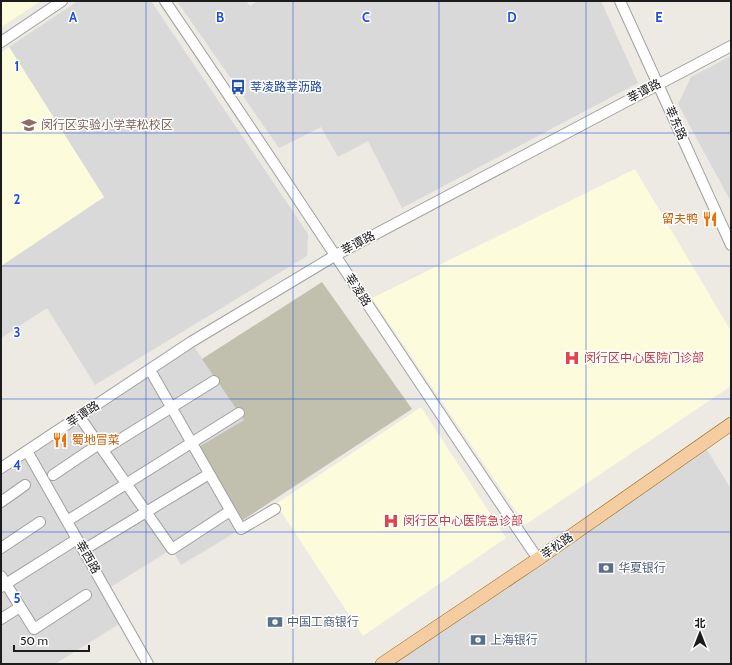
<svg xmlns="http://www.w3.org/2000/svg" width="732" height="665" viewBox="0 0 732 665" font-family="Cabin,'Noto Sans SC',sans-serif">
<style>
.residential{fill:#dad9d9}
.education{fill:#fcfbdc}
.construction{fill:#c1c0af}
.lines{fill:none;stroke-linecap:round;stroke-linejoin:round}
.minor-casing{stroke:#a0a0a0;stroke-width:12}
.major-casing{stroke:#8a5c0b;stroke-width:14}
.minor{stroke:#fff;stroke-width:10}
.major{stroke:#f5cda0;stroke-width:13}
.grid{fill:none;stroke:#1d4ed8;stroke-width:1;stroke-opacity:0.55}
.labels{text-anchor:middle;stroke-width:3;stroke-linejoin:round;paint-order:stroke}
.transit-label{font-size:12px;fill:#164399;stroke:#fff;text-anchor:start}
.street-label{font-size:12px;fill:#1c1c1c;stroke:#fff}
.education-label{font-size:12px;fill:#785e54;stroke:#fff;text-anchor:start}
.food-label{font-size:12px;fill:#c56008;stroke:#fff;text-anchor:end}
.health-label{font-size:12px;fill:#be3a42;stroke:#fff;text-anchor:start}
.service-label{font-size:12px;fill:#4e5e75;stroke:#fff;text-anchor:start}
.grid-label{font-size:13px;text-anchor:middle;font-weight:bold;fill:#1d4ed8;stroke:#fff;stroke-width:3;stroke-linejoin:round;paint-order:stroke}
</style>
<rect width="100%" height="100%" fill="#ede9e3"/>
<path class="residential" d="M 78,1 L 151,1 L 308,234 L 307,256 L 95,385 L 47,308 L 1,338 L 1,266 L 104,197 L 9,47 Z
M 177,1 L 246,1 L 250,6 L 258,1 L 601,1 L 638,83 L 402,208 L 368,141 L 338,157 L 321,127 L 279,148 Z
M 731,56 L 731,199 L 730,200 L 678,104 L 691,77 Z
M 191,342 L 244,420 L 197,448 L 243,520 L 238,524 L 241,529 L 181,565 L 172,549 L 106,590 L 124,621 L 55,664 L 1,664 L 1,468 Z
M 703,443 L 731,489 L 731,664 L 382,664 Z"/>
<path class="education" d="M 1,1 L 41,1 L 3,26 L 1,22 Z
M 9,47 L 104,197 L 1,266 L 1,53 Z
M 635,169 L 731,331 L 731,386 L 525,525 L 372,298 Z
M 421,407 L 506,538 L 363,636 L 276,504 Z"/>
<path class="construction" d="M 322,282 L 412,409 L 243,520 L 197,448 L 244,420 L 202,359 Z"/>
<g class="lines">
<g class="minor-casing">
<path id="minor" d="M 165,1 C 291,186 412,374 538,559
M 620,1 L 731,245
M 1,42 L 62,1
M 150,370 L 241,529 L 275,509
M 79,416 L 172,549 L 230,511
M 103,450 L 214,381
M 27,451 L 148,664
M 1,468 L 191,342 L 336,255 L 731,46
M 53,475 L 99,444
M 1,502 L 25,485
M 67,521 L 239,413
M 90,546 L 209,474
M 1,548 L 40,522
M 1,576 L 34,629 L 86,595
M 1,587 L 77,539
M 1,619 L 20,607"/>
</g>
<g class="major-casing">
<path id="major" d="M 382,664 L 538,559 L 731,424"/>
</g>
<use href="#minor" class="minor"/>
<use href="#major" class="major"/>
</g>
<path class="grid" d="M 146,1 L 146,664M 293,1 L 293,664M 439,1 L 439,664M 586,1 L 586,664M 1,133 L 731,133M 1,266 L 731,266M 1,399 L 731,399M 1,532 L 731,532"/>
<defs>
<g id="bus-bare" transform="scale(1.2)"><path d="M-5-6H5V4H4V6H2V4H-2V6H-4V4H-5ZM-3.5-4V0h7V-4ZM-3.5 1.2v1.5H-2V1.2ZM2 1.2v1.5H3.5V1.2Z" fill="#1a4fb4" stroke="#fff" stroke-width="2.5" paint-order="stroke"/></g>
<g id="school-bare" transform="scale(1.2)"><path d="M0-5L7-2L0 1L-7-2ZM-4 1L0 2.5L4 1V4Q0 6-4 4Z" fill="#8d6e63" stroke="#fff" stroke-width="2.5" paint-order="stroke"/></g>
<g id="restaurant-bare" transform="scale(1.2)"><path d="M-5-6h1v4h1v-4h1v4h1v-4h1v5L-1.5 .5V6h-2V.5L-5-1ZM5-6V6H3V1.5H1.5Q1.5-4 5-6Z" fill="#e8710a" stroke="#fff" stroke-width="2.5" paint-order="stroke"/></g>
<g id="hospital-bare" transform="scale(1.2)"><path d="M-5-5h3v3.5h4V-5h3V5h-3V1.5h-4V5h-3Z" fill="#e0444e" stroke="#fff" stroke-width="2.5" paint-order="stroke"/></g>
<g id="bank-bare" transform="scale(1.2)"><path d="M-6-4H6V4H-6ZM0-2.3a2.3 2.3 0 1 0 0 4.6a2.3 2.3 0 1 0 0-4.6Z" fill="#5c6f8a" stroke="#fff" stroke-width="2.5" paint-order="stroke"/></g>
</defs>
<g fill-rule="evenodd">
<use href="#bus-bare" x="238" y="87"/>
<use href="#school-bare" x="29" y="125"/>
<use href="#restaurant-bare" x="710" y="219"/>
<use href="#hospital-bare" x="572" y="358"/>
<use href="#restaurant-bare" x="60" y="440"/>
<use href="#hospital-bare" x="391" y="521"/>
<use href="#bank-bare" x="606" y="568"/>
<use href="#bank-bare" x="275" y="622"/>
<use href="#bank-bare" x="478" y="640"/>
</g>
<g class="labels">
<g class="transit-label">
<text x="250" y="91">莘凌路莘沥路</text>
</g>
<g class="street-label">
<text transform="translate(644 91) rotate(-28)" y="4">莘谭路</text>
<text transform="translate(676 123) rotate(66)" y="4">莘东路</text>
<text transform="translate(358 243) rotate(-28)" y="4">莘谭路</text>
<text transform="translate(358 290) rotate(57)" y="4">莘凌路</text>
<text transform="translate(83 414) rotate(-33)" y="4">莘谭路</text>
<text transform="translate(557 546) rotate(-35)" y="4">莘松路</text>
<text transform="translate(88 557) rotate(60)" y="4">莘西路</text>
</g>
<g class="education-label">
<text x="41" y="129">闵行区实验小学莘松校区</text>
</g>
<g class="food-label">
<text x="698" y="223">留夫鸭</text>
<text x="72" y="444" text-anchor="start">蜀地冒菜</text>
</g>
<g class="health-label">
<text x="584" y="362">闵行区中心医院门诊部</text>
<text x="403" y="525">闵行区中心医院急诊部</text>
</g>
<g class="service-label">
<text x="618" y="572">华夏银行</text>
<text x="287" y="626">中国工商银行</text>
<text x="490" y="644">上海银行</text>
</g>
</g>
<g class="grid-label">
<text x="73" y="22">A</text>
<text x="220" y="22">B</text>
<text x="366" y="22">C</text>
<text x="512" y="22">D</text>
<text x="659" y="22">E</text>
<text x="17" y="71">1</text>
<text x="17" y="204">2</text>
<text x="17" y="337">3</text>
<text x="17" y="470">4</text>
<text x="17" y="603">5</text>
</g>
<rect width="732" height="665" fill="none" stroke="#1c1c1c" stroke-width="4"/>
<g transform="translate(700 633)" stroke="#ffffff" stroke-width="3" paint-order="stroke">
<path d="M0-3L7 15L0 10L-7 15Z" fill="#1c1c1c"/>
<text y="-6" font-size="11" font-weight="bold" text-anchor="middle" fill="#1c1c1c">北</text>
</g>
<path d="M14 645v6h75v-6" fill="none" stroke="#1c1c1c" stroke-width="2"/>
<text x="20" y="645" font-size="12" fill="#1c1c1c" stroke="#ffffff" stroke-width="3" paint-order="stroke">50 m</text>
</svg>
